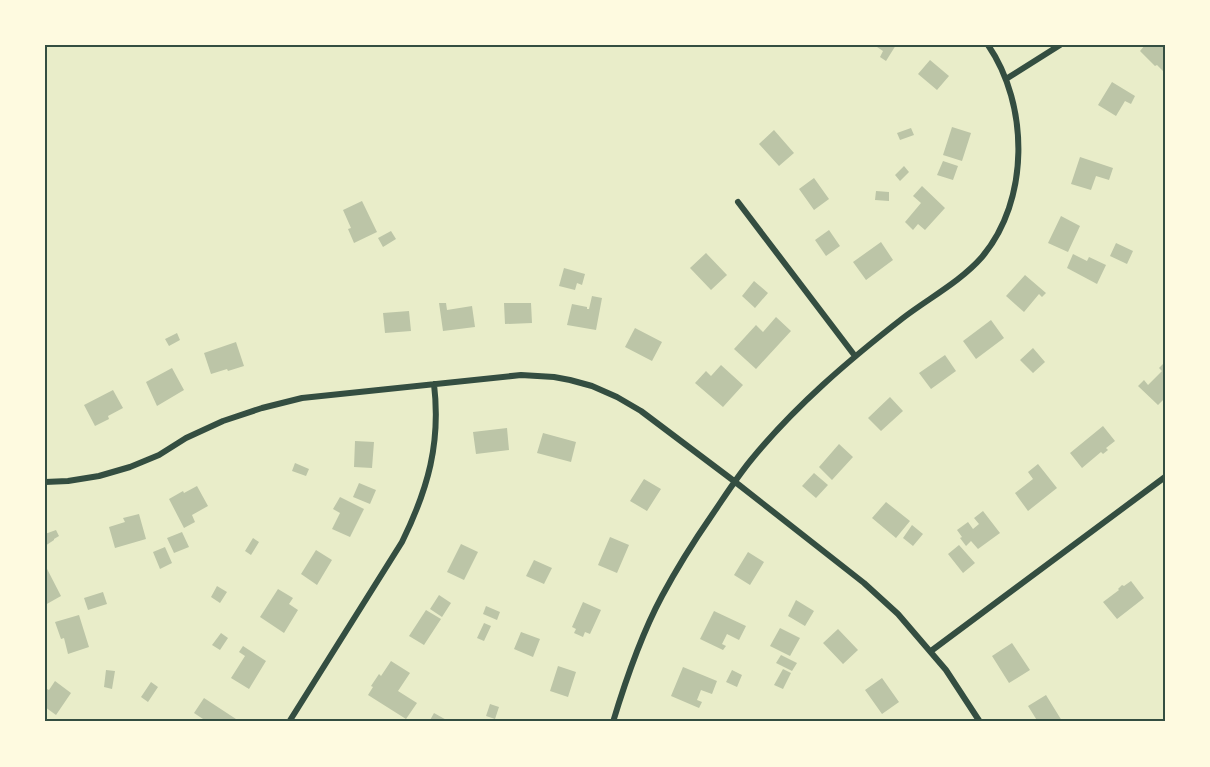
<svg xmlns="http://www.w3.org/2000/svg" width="1210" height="767" viewBox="0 0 1210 767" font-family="'Fira Sans',sans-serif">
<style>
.building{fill:#bcc5a7}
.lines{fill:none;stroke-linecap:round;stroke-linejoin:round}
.minor{stroke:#344e41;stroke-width:6}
.neatline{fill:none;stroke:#344e41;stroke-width:2}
</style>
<rect width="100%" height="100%" fill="#e9edc9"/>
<path class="building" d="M 874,45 L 896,45 L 886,61 L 880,57 L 883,51 Z
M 1145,45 L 1165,45 L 1164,56 L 1165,68 L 1163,71 L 1157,65 L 1155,66 L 1140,51 Z
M 930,60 L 949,76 L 937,90 L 918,74 Z
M 1112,82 L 1135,96 L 1131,104 L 1125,101 L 1116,116 L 1098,105 Z
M 952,127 L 971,133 L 962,161 L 943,155 Z
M 911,128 L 914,135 L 900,140 L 897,133 Z
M 774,130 L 794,153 L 779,166 L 759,144 Z
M 1080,157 L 1113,168 L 1109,180 L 1096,176 L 1091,190 L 1071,184 Z
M 943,161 L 958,166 L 953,180 L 937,175 Z
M 904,166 L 909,172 L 900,181 L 895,175 Z
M 814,178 L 829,199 L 814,210 L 799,189 Z
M 922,186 L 945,208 L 925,230 L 918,224 L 913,230 L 905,222 L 921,203 L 913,196 Z
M 876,191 L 889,192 L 889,201 L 875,200 Z
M 362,201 L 377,232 L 354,243 L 348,229 L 351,228 L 343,210 Z
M 1061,216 L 1080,226 L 1068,252 L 1048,243 Z
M 829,230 L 840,246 L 826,256 L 815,240 Z
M 391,231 L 396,239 L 383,247 L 378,238 Z
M 881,242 L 893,260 L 866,280 L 853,262 Z
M 1116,243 L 1133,251 L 1127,264 L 1110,256 Z
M 706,253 L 727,275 L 711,290 L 690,268 Z
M 1073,254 L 1087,261 L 1089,257 L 1106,265 L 1097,284 L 1067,268 Z
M 564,268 L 585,274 L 582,285 L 577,283 L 575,290 L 559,286 Z
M 1025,275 L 1046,293 L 1042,297 L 1039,294 L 1024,312 L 1006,296 Z
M 754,281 L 768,293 L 755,308 L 742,296 Z
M 592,296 L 602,298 L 596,330 L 567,325 L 572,304 L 587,307 L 587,309 L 589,309 Z
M 439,303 L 446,303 L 447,310 L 472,306 L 475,327 L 443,331 Z
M 504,303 L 531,303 L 532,323 L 505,324 Z
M 409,311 L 411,331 L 385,333 L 383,313 Z
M 776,317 L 791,331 L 756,369 L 734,349 L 756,325 L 763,332 Z
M 991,320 L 1004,338 L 976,359 L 963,341 Z
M 635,328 L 662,342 L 652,361 L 625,347 Z
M 177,333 L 180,340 L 169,346 L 165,339 Z
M 236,342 L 244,366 L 228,371 L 227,369 L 211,374 L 204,353 Z
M 1033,348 L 1045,362 L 1033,373 L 1020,360 Z
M 945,355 L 956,371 L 931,389 L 919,373 Z
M 1163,364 L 1165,367 L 1165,398 L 1158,405 L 1138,386 L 1144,380 L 1148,385 L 1162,371 L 1159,368 Z
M 721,365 L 743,385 L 723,407 L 695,383 L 706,371 L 711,376 Z
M 172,368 L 184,390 L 157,406 L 146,382 Z
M 113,390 L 123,408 L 108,416 L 109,419 L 95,426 L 84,405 Z
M 890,397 L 903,411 L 881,431 L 868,418 Z
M 1103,426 L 1115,441 L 1106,448 L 1108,450 L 1103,454 L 1101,452 L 1082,468 L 1070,453 Z
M 507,428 L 509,450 L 476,454 L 473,432 Z
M 543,433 L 576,442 L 571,462 L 537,453 Z
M 355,441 L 374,442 L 372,468 L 354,467 Z
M 839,444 L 853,457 L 832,480 L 819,467 Z
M 295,463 L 309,469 L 306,476 L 292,471 Z
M 1038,464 L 1057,488 L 1028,511 L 1015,493 L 1033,479 L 1028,472 Z
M 814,473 L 828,485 L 816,498 L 802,486 Z
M 644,479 L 661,489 L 647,511 L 630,501 Z
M 359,483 L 376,490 L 370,504 L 353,497 Z
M 197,486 L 208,506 L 192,515 L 195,522 L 184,528 L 169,499 L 183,491 L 184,493 Z
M 340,497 L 364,509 L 350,537 L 332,529 L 340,513 L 333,509 Z
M 886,502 L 910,521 L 896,538 L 872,518 Z
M 983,511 L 1000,533 L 978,549 L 971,541 L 966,546 L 960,538 L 962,537 L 957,530 L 968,522 L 973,529 L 979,524 L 974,518 Z
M 139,514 L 146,539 L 115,548 L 109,527 L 125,522 L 123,518 Z
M 912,525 L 923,534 L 913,546 L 903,538 Z
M 56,530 L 59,536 L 54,539 L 54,540 L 45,546 L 45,534 Z
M 182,532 L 189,547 L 174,553 L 167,538 Z
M 610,537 L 629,545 L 617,573 L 598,565 Z
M 253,538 L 259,542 L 251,555 L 245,551 Z
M 461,544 L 478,552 L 464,580 L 447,572 Z
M 959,545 L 975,563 L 963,573 L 948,554 Z
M 165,547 L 172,563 L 160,569 L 153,552 Z
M 316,550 L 332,560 L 317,585 L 301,574 Z
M 748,552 L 764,562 L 750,585 L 734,575 Z
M 534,560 L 552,568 L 544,584 L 526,576 Z
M 45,565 L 61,596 L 45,605 Z
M 1131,581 L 1144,598 L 1117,619 L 1103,602 L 1119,590 L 1118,589 L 1122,585 L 1124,586 Z
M 217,586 L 227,592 L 220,603 L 211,597 Z
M 278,589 L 293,598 L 289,604 L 298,610 L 284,633 L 260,617 Z
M 103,592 L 107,604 L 88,610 L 84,598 Z
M 439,595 L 451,603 L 442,617 L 430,609 Z
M 796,600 L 814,611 L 805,626 L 788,616 Z
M 583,602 L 601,610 L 590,634 L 585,632 L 583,637 L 574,633 L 576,629 L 572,627 Z
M 486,606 L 500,612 L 497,620 L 483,614 Z
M 426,610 L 441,619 L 424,645 L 409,636 Z
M 714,611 L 746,626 L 739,640 L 727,634 L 722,644 L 726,646 L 723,650 L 700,639 Z
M 79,615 L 89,647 L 68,654 L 64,638 L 61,639 L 55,622 Z
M 484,623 L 491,626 L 484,641 L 477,638 Z
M 780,628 L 800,638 L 790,656 L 770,646 Z
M 838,629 L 858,650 L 843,664 L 823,643 Z
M 521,632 L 540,639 L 533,657 L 514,649 Z
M 221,633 L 228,638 L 220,650 L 212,645 Z
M 1012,643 L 1030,670 L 1009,683 L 992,656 Z
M 243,646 L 266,661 L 249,689 L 231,678 L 245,656 L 239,652 Z
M 781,655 L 797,663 L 792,671 L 776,663 Z
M 391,661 L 410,673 L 398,691 L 417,703 L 406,719 L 368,695 L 373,687 L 371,686 L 379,674 L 381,676 Z
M 558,666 L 576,672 L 568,697 L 550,691 Z
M 683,667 L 717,681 L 712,694 L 701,690 L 697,700 L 702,702 L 699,708 L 671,696 Z
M 783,669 L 791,673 L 783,689 L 774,685 Z
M 106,670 L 115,671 L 112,689 L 104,687 Z
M 732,670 L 742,675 L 737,687 L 726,682 Z
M 882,678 L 899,702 L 882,714 L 865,690 Z
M 55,681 L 71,693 L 56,715 L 45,707 L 45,691 L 47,689 L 49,690 Z
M 151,682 L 158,687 L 148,702 L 141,697 Z
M 1046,695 L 1062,721 L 1060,722 L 1038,722 L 1028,706 Z
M 204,698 L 236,719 L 234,722 L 205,722 L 206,721 L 194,713 Z
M 490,704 L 499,707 L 495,719 L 486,716 Z
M 434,713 L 450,722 L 429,722 Z"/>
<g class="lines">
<path class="minor" d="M 1006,79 L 1060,45
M 738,202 L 855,356
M 45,482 L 68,481 L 99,476 L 130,467 L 159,455 L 186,438 L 223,421 L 262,408 L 302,398 L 521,375 L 554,377 L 570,380 L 592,386 L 617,397 L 641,411 L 734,481 L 864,583 L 898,614 L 946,670 L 980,722
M 931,651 L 1165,477
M 289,722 L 402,542 C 428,489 441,443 434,384
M 613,722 C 626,679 641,635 662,596 C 677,568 694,541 712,515 C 725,496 737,477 751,460 C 795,406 849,360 903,318 C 929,298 960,282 982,257 C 1030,200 1029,105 988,45"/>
</g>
<rect width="1210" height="767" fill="none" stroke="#fefae0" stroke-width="93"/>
<rect x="46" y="46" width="1118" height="674" class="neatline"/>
</svg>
